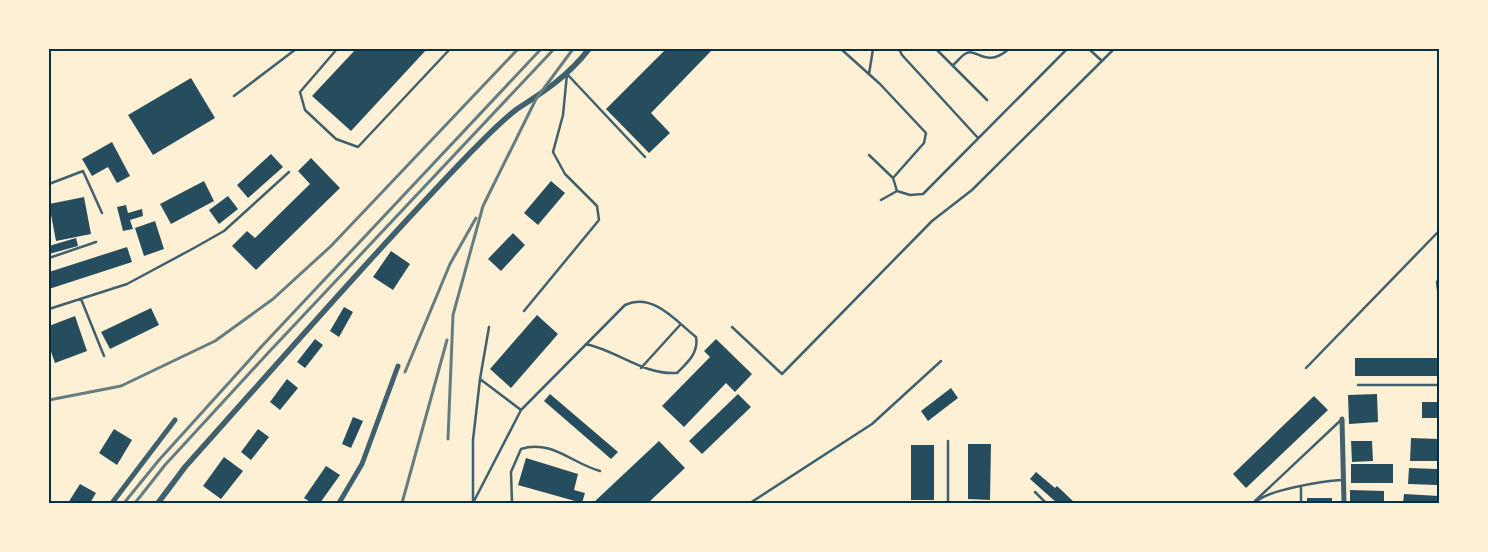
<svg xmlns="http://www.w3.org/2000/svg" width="1488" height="552" viewBox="0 0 1488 552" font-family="Ubuntu,sans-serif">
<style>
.building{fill:#264d5e}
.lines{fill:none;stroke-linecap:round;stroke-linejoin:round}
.service{stroke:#3f606c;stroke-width:2.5}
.minor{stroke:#3f606c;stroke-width:5}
.tertiary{stroke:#3f606c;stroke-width:5.5}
.rail{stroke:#657d81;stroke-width:3}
.neatline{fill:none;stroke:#003049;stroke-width:2}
</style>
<rect width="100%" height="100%" fill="#fdf0d5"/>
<path class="building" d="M 356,49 L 427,49 L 351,131 L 312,96 Z
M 666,49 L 713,49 L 651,113 L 670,133 L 649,153 L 606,109 Z
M 191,78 L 215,118 L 153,155 L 128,115 Z
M 112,142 L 130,176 L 117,183 L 108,167 L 92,176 L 82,159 Z
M 271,154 L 283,167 L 248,198 L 237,185 Z
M 311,158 L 340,188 L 256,270 L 232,246 L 247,231 L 255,238 L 310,184 L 298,171 Z
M 204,181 L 214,201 L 171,224 L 160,204 Z
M 551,181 L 565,193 L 538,225 L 524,213 Z
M 228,196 L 238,209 L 219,224 L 209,210 Z
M 84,197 L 91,234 L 56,241 L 49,204 Z
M 126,205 L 128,213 L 142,209 L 143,216 L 130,220 L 133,229 L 123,231 L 117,207 Z
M 155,221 L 164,249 L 144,256 L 135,228 Z
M 513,233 L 525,245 L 501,271 L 488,259 Z
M 76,238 L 78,246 L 49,254 L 49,246 Z
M 127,247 L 132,262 L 49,289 L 49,272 Z
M 391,251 L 410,264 L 393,290 L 373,277 Z
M 344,307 L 353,312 L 339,337 L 330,331 Z
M 151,308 L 159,325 L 110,349 L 101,332 Z
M 537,315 L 558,334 L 511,388 L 490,369 Z
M 75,316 L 87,351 L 55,363 L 49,346 L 49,326 Z
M 315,339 L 323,345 L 305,368 L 297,362 Z
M 716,339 L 752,374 L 735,392 L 726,383 L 684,427 L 662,406 L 710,357 L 704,351 Z
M 1355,358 L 1439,358 L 1439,376 L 1355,376 Z
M 287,379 L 298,388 L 280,410 L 270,402 Z
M 951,388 L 958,398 L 928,421 L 921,411 Z
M 550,394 L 618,452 L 611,459 L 544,401 Z
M 738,394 L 751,407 L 702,454 L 689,441 Z
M 1377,394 L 1378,422 L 1349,424 L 1348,395 Z
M 1314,396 L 1328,410 L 1246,488 L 1233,474 Z
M 1422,402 L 1438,402 L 1438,418 L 1422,418 Z
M 353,417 L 363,421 L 351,448 L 342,444 Z
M 114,429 L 132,440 L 117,465 L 99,453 Z
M 258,429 L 269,437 L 251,460 L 241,452 Z
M 1411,438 L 1439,439 L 1439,461 L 1410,461 Z
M 659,441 L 685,468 L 648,503 L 593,503 Z
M 1351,441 L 1372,441 L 1373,461 L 1352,462 Z
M 968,444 L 991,444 L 990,500 L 968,499 Z
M 911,445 L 934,445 L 934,500 L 911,500 Z
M 224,457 L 243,471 L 221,499 L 203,486 Z
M 526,458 L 578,474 L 574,490 L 585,493 L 582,503 L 518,485 Z
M 1351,464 L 1393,464 L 1393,483 L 1351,483 Z
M 326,466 L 340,475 L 320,503 L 312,503 L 304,498 Z
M 1409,468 L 1437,469 L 1437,485 L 1408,484 Z
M 1036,472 L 1055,488 L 1057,486 L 1075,503 L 1057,503 L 1030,479 Z
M 80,484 L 96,493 L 90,503 L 68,503 Z
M 1350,490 L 1384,491 L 1384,503 L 1350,503 Z
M 1404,494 L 1439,496 L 1439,503 L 1403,503 Z
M 1307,498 L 1332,498 L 1332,503 L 1307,503 Z"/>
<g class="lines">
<path class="service" d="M 337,49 L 300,92 L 305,110 L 336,139 L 358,147 L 450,49
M 841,49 L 880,84 L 926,133 L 924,143 L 893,178
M 899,49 L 902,55 L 978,138
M 936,49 L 987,100
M 1089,49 L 1102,61
M 953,65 C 957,62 961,56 965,54 C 977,46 984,70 1009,49
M 869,74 L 873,49
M 234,96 L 296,49
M 869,155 L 893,178 L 897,191 L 910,195 L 923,194 L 1067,49
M 49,184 L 83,171 L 102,213
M 881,200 L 897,191
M 49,258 L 96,242
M 1439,279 L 1437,282 L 1439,297
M 81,299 L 104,356
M 49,309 L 127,284 L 194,248 L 224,231 L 289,172
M 524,311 L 599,220 L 597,206 L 565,174 L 553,152 L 563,115 L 567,74 L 645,157
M 732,327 L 782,374 L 932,221 L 972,190 L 1114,49
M 641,368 L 680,325
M 1306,368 L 1439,231
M 1358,385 L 1439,385
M 521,410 L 625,305 C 653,292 676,321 696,337 C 699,353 687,363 677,373 C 643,375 618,351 586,344
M 1035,492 L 1046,503
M 1255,501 L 1341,420
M 473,502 L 473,440 L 480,379
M 473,503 L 521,410 L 480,379 L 489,327
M 512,503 L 511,472 L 521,449 C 551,439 573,464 600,471
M 750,503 L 872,424 L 941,361
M 948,503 L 948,441
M 1255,503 C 1265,490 1324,481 1342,480
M 1301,503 L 1301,486"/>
<path class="minor" d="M 1342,419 L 1344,503
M 112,503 L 175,420
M 339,503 L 362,464 L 398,366"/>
<path class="tertiary" d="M 158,503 L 185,467 C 279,362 372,255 470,153 C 485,138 500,122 517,109 C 545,91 568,76 589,49"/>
<path class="rail" d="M 405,372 L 450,264 L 476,218
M 49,400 L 121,386 L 215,341 L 273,299 L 331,246 L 518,49
M 448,439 L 453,315 L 483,206 L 536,99 L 573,49
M 124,503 L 159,460 L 262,346 L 541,49
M 135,503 L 165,465 L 268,353 L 554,49
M 402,503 L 447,340"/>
</g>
<rect width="1488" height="552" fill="none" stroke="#fdf0d5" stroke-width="100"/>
<rect x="50" y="50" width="1388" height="452" class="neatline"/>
</svg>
